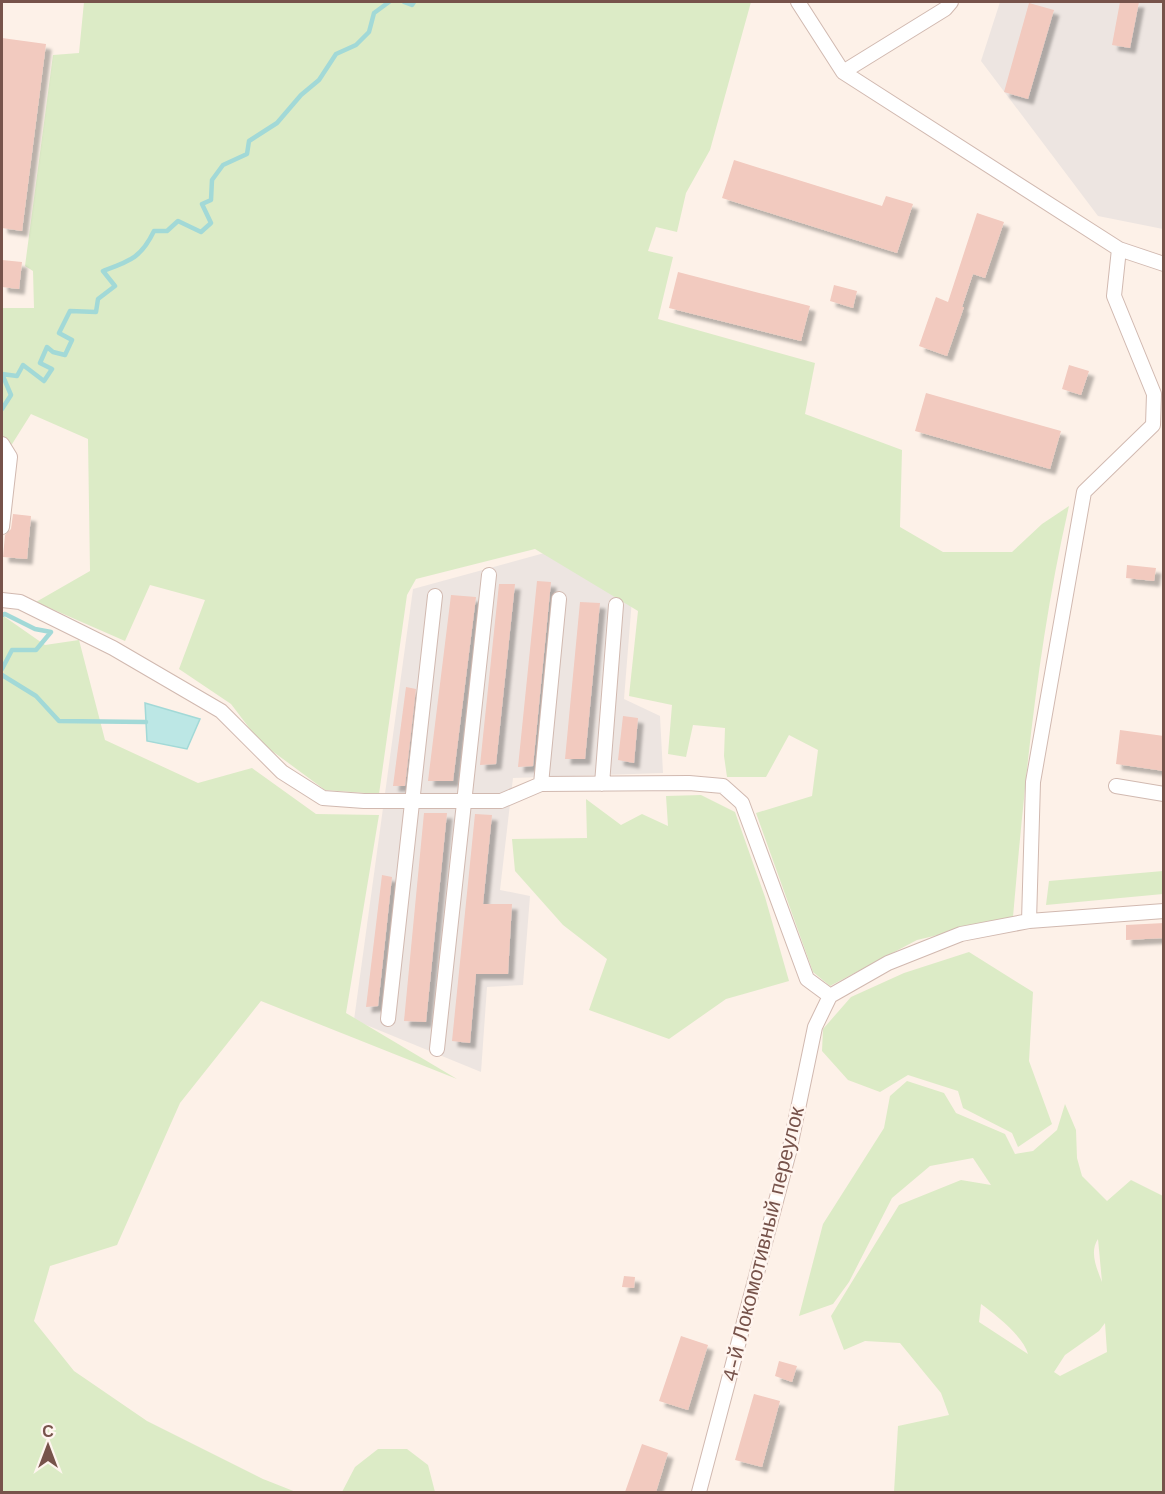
<svg xmlns="http://www.w3.org/2000/svg" width="1165" height="1494" viewBox="0 0 1165 1494" font-family="'Work Sans',sans-serif">
<style>
.industrial{fill:#ede5e1}
.green{fill:#dcebc6;fill-rule:evenodd}
.water{fill:#bce7e5;stroke:#a2d9d7;stroke-width:1.5}
.lines{fill:none;stroke-linecap:round;stroke-linejoin:round}
.stream{stroke:#a2d9d7;stroke-width:4.5}
.building{fill:#f2cabf;filter:url(#shadow)}
.minor-casing{stroke:#d1b9b0;stroke-width:16}
.minor{stroke:#fff;stroke-width:14}
.labels{text-anchor:middle;stroke-width:5;stroke-linejoin:round;paint-order:stroke}
.street-label{font-size:21px;fill:#77534b;stroke:#fff5ef}
</style>
<defs>
<filter id="shadow"><feDropShadow dx="5.5" dy="5.5" stdDeviation="1.5" flood-color="#0004"/></filter>
</defs>
<rect width="100%" height="100%" fill="#fdf1e8"/>
<path class="industrial" d="M 1000,2 L 1163,2 L 1163,229 L 1098,216 L 981,61 Z
M 548,552 L 632,599 L 624,699 L 660,716 L 663,773 L 513,778 L 500,890 L 530,896 L 523,985 L 487,987 L 481,1072 L 354,1020 L 413,589 Z"/>
<path class="green" d="M 84,2 L 751,2 L 710,150 L 686,193 L 677,232 L 656,227 L 648,251 L 673,257 L 658,319 L 815,363 L 805,414 L 902,450 L 900,527 L 943,552 L 1012,552 L 1042,524 L 1069,506 C 1038,641 1025,779 1013,917 L 917,940 L 830,986 L 813,972 L 756,813 L 812,796 L 818,750 L 789,735 L 766,777 L 727,777 L 724,756 L 725,728 L 693,725 L 686,757 L 668,754 L 672,705 L 629,696 L 638,611 L 535,549 L 416,579 L 407,595 L 379,794 L 325,790 L 260,742 L 231,704 L 179,669 L 205,600 L 150,585 L 125,641 L 36,602 L 90,571 L 88,439 L 31,414 L 2,460 L 2,308 L 34,308 L 33,271 L 25,266 L 53,55 L 79,53 Z
M 2,615 L 45,645 L 79,640 L 105,740 L 198,783 L 252,768 L 316,814 L 379,815 L 346,1013 L 457,1079 L 261,1001 L 180,1103 L 117,1245 L 50,1266 L 34,1321 L 74,1371 L 147,1421 L 263,1479 L 296,1492 L 2,1492 Z
M 701,795 L 735,812 L 765,897 L 789,981 L 726,999 L 669,1039 L 589,1010 L 607,959 L 563,925 L 515,871 L 512,839 L 587,838 L 586,799 L 621,825 L 642,814 L 668,826 L 666,796 Z
M 1163,871 L 1163,894 L 1046,905 L 1049,881 Z
M 969,952 L 1033,992 L 1029,1061 L 1052,1124 L 1018,1147 L 1012,1133 L 963,1108 L 958,1091 L 908,1075 L 880,1092 L 848,1080 L 822,1051 L 823,1029 L 851,997 L 904,973 Z
M 907,1081 L 944,1093 L 956,1113 L 1005,1134 L 1015,1154 L 1033,1151 L 1057,1130 L 1065,1104 L 1076,1130 L 1077,1158 L 1082,1176 L 1107,1201 L 1131,1180 L 1163,1196 L 1163,1492 L 894,1492 L 898,1426 L 949,1415 L 941,1393 L 900,1343 L 865,1341 L 844,1350 L 831,1316 L 899,1205 L 961,1180 L 991,1185 L 973,1158 L 930,1166 L 892,1198 L 849,1282 L 833,1304 L 799,1316 L 823,1224 L 884,1128 L 890,1096 ZM 1098,1239 L 1102,1282 C 1097,1269 1089,1252 1098,1239 ZM 981,1304 C 996,1315 1023,1336 1028,1354 L 979,1322 ZM 1105,1323 L 1107,1352 L 1060,1376 L 1054,1372 L 1065,1355 L 1099,1331 Z
M 378,1449 L 407,1449 L 428,1465 L 435,1492 L 342,1492 L 355,1467 Z"/>
<path class="water" d="M 145,703 L 200,719 L 187,749 L 147,741 Z"/>
<g class="lines">
<path class="stream" d="M 404,2 L 412,5 L 414,2
M 2,409 L 11,395 L 2,374 L 17,376 L 23,365 L 44,381 L 52,369 L 40,363 L 47,347 L 53,352 L 65,355 L 72,340 L 59,333 L 70,311 L 96,312 L 98,299 L 115,286 L 103,271 C 130,261 141,258 154,231 L 167,231 L 178,221 L 201,232 L 211,223 L 202,204 L 211,200 L 212,180 L 223,165 L 247,154 L 249,141 L 277,123 L 301,95 L 319,80 L 336,54 L 356,45 L 369,32 L 374,13 L 389,2
M 2,615 L 5,614 L 35,629 L 51,632 L 36,650 L 12,650 L 2,669
M 2,675 L 36,696 L 59,721 L 146,722"/>
</g>
<path class="building" d="M 1120,2 L 1139,2 L 1130,48 L 1112,45 Z
M 1029,3 L 1054,10 L 1028,99 L 1004,92 Z
M 2,38 L 46,44 L 22,231 L 2,228 Z
M 734,160 L 882,206 L 886,196 L 913,204 L 897,253 L 722,198 Z
M 977,213 L 1004,222 L 985,278 L 973,274 L 962,307 L 964,307 L 947,356 L 919,346 L 936,297 L 948,302 Z
M 2,260 L 22,262 L 19,289 L 2,287 Z
M 678,272 L 810,306 L 801,341 L 669,308 Z
M 834,285 L 857,291 L 853,308 L 830,301 Z
M 1069,365 L 1089,371 L 1081,395 L 1062,389 Z
M 926,393 L 1061,431 L 1050,469 L 915,431 Z
M 13,514 L 31,516 L 27,559 L 3,557 L 5,535 L 11,529 Z
M 1127,565 L 1156,568 L 1154,581 L 1126,578 Z
M 537,581 L 551,582 L 533,766 L 518,767 Z
M 499,584 L 515,584 L 496,764 L 480,765 Z
M 451,595 L 476,597 L 453,781 L 428,781 Z
M 580,602 L 600,603 L 585,759 L 565,759 Z
M 406,687 L 416,689 L 405,786 L 393,786 Z
M 623,716 L 638,718 L 634,763 L 618,760 Z
M 1120,730 L 1164,736 L 1164,771 L 1116,764 Z
M 424,813 L 447,813 L 426,1022 L 404,1021 Z
M 475,814 L 492,815 L 483,904 L 512,904 L 508,974 L 476,974 L 470,1043 L 452,1041 Z
M 382,875 L 392,877 L 378,1006 L 366,1007 Z
M 1164,923 L 1164,938 L 1126,940 L 1126,925 Z
M 624,1276 L 635,1277 L 634,1288 L 622,1287 Z
M 681,1336 L 708,1345 L 688,1410 L 659,1401 Z
M 779,1361 L 797,1366 L 792,1382 L 775,1376 Z
M 754,1394 L 780,1401 L 762,1467 L 735,1460 Z
M 642,1444 L 668,1453 L 656,1492 L 625,1492 Z"/>
<g class="lines">
<g class="minor-casing">
<path id="minor" d="M 798,2 L 843,72 L 1119,249 L 1164,264
M 843,72 L 945,9 L 951,2
M 2,444 L 10,457 L 2,527
M 2,600 L 20,602 L 113,648 L 221,711 L 282,772 L 323,798 L 364,801 L 501,801 L 541,784 L 689,783 L 723,786 L 742,803 L 807,979 L 830,996
M 541,784 L 559,599
M 602,784 L 616,605
M 1116,786 L 1164,794
M 1029,921 L 1033,782 L 1084,492 L 1153,425 L 1154,394 L 1114,296 L 1119,249
M 830,996 L 888,963 L 961,934 L 1029,921 L 1164,911
M 388,1019 L 435,596
M 437,1049 L 489,575
M 699,1492 L 789,1152 L 815,1027 L 830,996"/>
</g>
<use href="#minor" class="minor"/>
</g>
<g class="labels">
<g class="street-label">
<text transform="translate(763 1244) rotate(-76)" y="7">4-й Локомотивный переулок</text>
</g>
</g>
<rect width="1165" height="1494" fill="none" stroke="#77534b" stroke-width="6"/>
<g transform="translate(48 1446)" stroke="#fff5ef" stroke-width="4.5" paint-order="stroke">
<path d="M0-4.5L10 22L0 15L-10 22Z" fill="#77534b"/>
<text y="-9" font-size="16" font-weight="bold" text-anchor="middle" fill="#77534b">С</text>
</g>
</svg>
